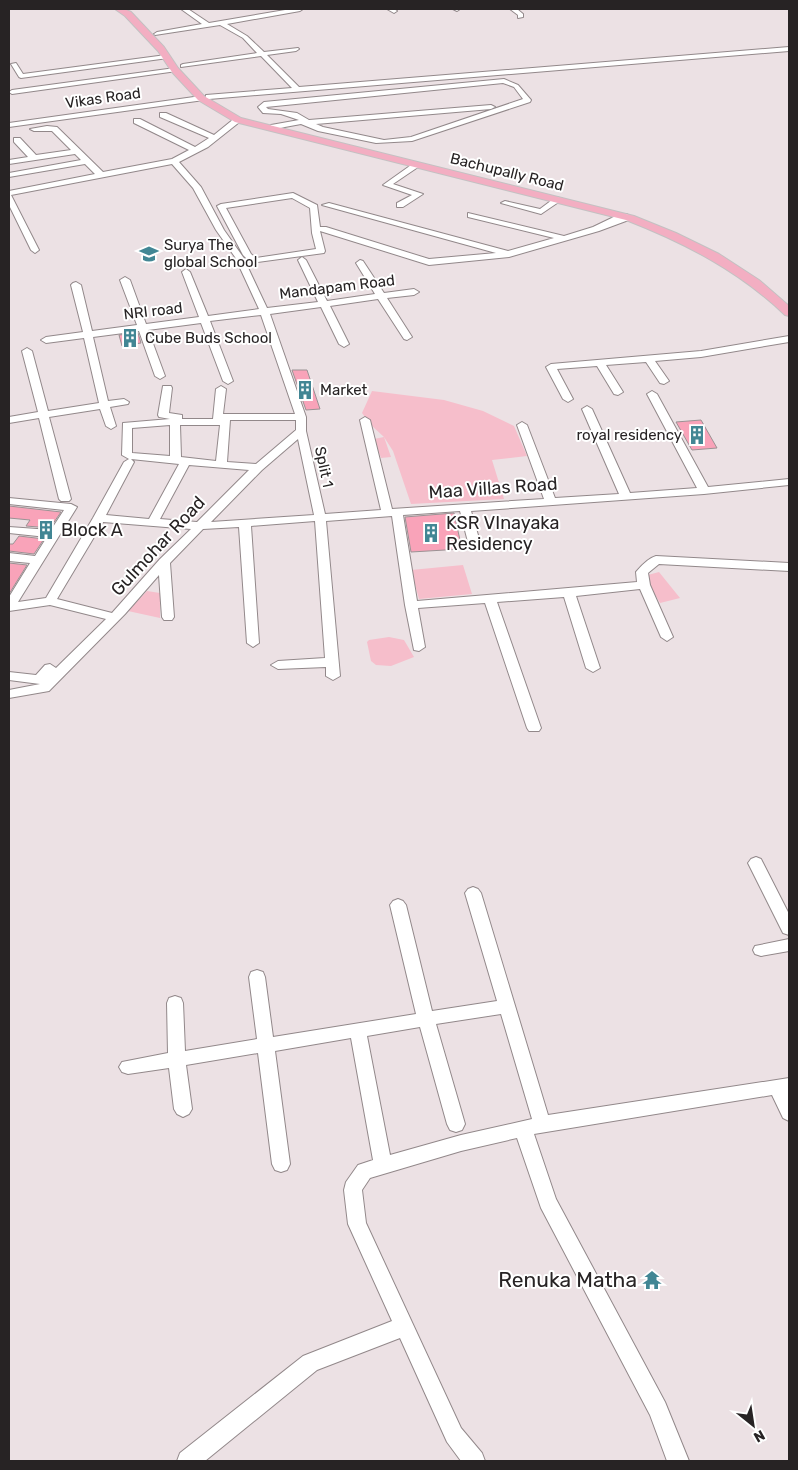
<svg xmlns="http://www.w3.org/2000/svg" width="798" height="1470" viewBox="0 0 798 1470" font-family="Rubik,sans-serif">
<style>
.green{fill:#f6becb}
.building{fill:#f9a3b9;stroke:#9b9294}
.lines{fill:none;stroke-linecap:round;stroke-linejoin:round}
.minor-casing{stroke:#92888a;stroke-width:2}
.major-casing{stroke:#c3c1c2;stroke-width:2}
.minor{fill:#fff;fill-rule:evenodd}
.major{fill:#f3aec2;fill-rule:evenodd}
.labels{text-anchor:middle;stroke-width:4;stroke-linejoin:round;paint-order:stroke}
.far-street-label{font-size:15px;fill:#272324;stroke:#fff}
.far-poi-label{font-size:15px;fill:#272324;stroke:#fff;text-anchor:start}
.street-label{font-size:18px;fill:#272324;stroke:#fff}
.poi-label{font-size:18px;fill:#272324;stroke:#fff;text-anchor:start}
.near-poi-label{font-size:21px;fill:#272324;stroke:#fff;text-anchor:end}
</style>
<rect width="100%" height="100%" fill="#ece1e4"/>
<path class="green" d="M 372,391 L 444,400 L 483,411 L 514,426 L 527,456 L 492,460 L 504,499 L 411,504 L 393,451 L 384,437 L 391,457 L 381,458 L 374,439 L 384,437 L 371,425 L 362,413 Z
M 463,565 L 472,594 L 419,599 L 411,570 Z
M 659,572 L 680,598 L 660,603 L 644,576 Z
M 147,591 L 160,593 L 160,618 L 128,611 Z
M 389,637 L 404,640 L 414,657 L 391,666 L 376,665 L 371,661 L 367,642 L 369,640 Z"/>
<path class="building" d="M 138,333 L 141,343 L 122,346 L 119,335 Z
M 292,370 L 307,370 L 320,409 L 306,410 Z
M 701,420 L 717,448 L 692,450 L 676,422 Z
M 9,506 L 61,512 L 50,528 L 26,526 L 30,520 L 9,518 Z
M 454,513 L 462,549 L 411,552 L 405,517 Z
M 19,536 L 44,539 L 34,554 L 9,551 L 9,544 L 13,544 Z
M 9,563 L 27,565 L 9,594 Z"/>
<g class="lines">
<g class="minor-casing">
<path id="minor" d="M 181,9 L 188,9 L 209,23 L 291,9 L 303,9 L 300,11 L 227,24 L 247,36 L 264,52 L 298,48 L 299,49 L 296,51 L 267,55 L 299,87 L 789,47 L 789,51 L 209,99 L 206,99 L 206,95 L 292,88 L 261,56 L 181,67 L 181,65 L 183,64 L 257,53 L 243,38 L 220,25 L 155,35 L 154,34 L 157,32 L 202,24 Z
M 387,9 L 394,9 L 397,11 L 394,13 Z
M 453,9 L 460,9 L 457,11 Z
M 510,9 L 517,9 L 523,14 L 523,17 L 518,18 L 518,15 Z
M 166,55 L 168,56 L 168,58 L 21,78 L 19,77 L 11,64 L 16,63 L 23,74 Z
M 175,68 L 177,69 L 177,71 L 12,94 L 9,92 L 12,90 Z
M 504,79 L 518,85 L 531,100 L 530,102 L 412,141 L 376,143 L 318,131 L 301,124 L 274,129 L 270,127 L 271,125 L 299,120 L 281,114 L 263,113 L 258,107 L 264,102 ZM 503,83 L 514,87 L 523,99 L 411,137 L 384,140 L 323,127 L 316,124 L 491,109 L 495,107 L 491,105 L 309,120 L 297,113 L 268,109 L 266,107 Z
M 201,96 L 204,96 L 204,100 L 9,127 L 9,123 Z
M 160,113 L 166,113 L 214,135 L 235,118 L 242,120 L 208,147 L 179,162 L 201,187 L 224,230 L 243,257 L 267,308 L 318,302 L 298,260 L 302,257 L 306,260 L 327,301 L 375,294 L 356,263 L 360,260 L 363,261 L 384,293 L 414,289 L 419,292 L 414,295 L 387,298 L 412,337 L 407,340 L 404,339 L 378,299 L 330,306 L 349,344 L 344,347 L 339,344 L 321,307 L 270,314 L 306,417 L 306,431 L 325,514 L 381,510 L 360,420 L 365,417 L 370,420 L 392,509 L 544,499 L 517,425 L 522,422 L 527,425 L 555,498 L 619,494 L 582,409 L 587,406 L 592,409 L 630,493 L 697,488 L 647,394 L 652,391 L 657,394 L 708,487 L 789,479 L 789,485 L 704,494 L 471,511 L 480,542 L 474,546 L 468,542 L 460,511 L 403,515 L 417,601 L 637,582 L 636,572 C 641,566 649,558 656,556 L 789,563 L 789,571 L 659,564 L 648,573 L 650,585 L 673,637 L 667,641 L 661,637 L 640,589 L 576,596 L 600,668 L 593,672 L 586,668 L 564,597 L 497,602 L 541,728 L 539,731 L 529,731 L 527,728 L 485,603 L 418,608 L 425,647 L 419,651 L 414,650 L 405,605 L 392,516 L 326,521 L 340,676 L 333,680 L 326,676 L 326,667 L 278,669 L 271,665 L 278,661 L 325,658 L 315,521 L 251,526 L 259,643 L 253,647 L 247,643 L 239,527 L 203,529 L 170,563 L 174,617 L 172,620 L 164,620 L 162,617 L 159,575 L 125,614 L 49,691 L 9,698 L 9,690 L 40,684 L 9,680 L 9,672 L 36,675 L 45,665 L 50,664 L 56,668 L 106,619 L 50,605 L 9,611 L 9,597 L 30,563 L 9,561 L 9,553 L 35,556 L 47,537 L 9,533 L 9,527 L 51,530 L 64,510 L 9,504 L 9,498 L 71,504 L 77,507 L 18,602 L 46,598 L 93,518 L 124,462 L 129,459 L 122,455 L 123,423 L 170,419 L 159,417 L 158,415 L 163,386 L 171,386 L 172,388 L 169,413 L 182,415 L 182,419 L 213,419 L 216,389 L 221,386 L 226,389 L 223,414 L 295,414 L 261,315 L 210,321 L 233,381 L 228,384 L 223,381 L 201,323 L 148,330 L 165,376 L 160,379 L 155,376 L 139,331 L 93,337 L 108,401 L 124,399 L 129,402 L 128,404 L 110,407 L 116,426 L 111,429 L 106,426 L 100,409 L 49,417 L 71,499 L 69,501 L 61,501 L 59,499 L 39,418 L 9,423 L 9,417 L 38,412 L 22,351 L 27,348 L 32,351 L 48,411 L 99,403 L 84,338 L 46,343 L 41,340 L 46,337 L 83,332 L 71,285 L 73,283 L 76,282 L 81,285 L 92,331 L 137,325 L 120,280 L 125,277 L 130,280 L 146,324 L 199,317 L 182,272 L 186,269 L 190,272 L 208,316 L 259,309 L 235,257 L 216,230 L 193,188 L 172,164 L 11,195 L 39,250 L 35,253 L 31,250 L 9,205 L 9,191 L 95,174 L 85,164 L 9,177 L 9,173 L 81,160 L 75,154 L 9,164 L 9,160 L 28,157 L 14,142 L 14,138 L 20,138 L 36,155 L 71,150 L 52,131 L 34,131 L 30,129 L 47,126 L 57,127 L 103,172 L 172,159 L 189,150 L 134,123 L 134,119 L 140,119 L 195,147 L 209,138 L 160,117 ZM 230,420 L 296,420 L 296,430 L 256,464 L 227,462 ZM 170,425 L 170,456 L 132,453 L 132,428 ZM 180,425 L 220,425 L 216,461 L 181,457 ZM 298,439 L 314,515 L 211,522 L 262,470 ZM 131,459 L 179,464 L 149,519 L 106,515 L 134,462 ZM 189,465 L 249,470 L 197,522 L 160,519 ZM 103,522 L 191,529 L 160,559 L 112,613 L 57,599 Z
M 414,163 L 421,165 L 393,184 L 423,194 L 403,207 L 397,207 L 397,203 L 412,195 L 383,185 Z
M 293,193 L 317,205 L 320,227 L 326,227 L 429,259 L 496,253 L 322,205 L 329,203 L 508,251 L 554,238 L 468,217 L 468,213 L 564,236 L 593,227 L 620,214 L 626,214 L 634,218 L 599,231 L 509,257 L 429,265 L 320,231 L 325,251 L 324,253 L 251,263 L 243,255 L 217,206 L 221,204 ZM 292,198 L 310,208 L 312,233 L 316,249 L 256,258 L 251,254 L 226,208 Z
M 556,197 L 563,199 L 541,214 L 501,203 L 505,201 L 540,209 Z
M 789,336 L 789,342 L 701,357 L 655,361 L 669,381 L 664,384 L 660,383 L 646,362 L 606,365 L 623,392 L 618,395 L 614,394 L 597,366 L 557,369 L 573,399 L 568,402 L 563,399 L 546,367 L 551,364 L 701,351 Z
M 756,857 L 761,859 L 789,914 L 789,935 L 783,933 L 748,863 L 751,859 Z
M 473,887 L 478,889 L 481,893 L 548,1115 L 789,1078 L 789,1121 L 783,1118 L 772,1095 L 534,1134 L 556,1199 L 665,1402 L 689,1461 L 667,1461 L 650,1415 L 541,1208 L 517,1138 L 461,1151 L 370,1178 L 362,1190 L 366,1223 L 461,1428 L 482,1453 L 485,1461 L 461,1461 L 447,1442 L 400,1338 L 317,1370 L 205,1461 L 177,1461 L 180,1453 L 303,1356 L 392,1321 L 348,1224 L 344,1190 L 346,1182 L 358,1165 L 373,1160 L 351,1038 L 275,1051 L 290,1164 L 287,1170 L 281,1172 L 275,1170 L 272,1164 L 258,1053 L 186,1065 L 192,1109 L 189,1114 L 183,1117 L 177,1114 L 174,1109 L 169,1068 L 128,1074 L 122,1072 L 119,1067 L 122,1062 L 168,1053 L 167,1003 L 169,998 L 175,996 L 181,998 L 183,1003 L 185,1051 L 257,1039 L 249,977 L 251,972 L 257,970 L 263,972 L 265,977 L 273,1037 L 416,1014 L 390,905 L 393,901 L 398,899 L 403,901 L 406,905 L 432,1011 L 497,1001 L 465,893 L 468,889 ZM 501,1014 L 532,1119 L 461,1135 L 390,1155 L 367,1036 L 420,1027 L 447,1124 L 450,1130 L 456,1132 L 462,1130 L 465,1124 L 436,1024 Z
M 789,939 L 789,951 L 761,956 L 755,954 L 753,950 L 755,946 Z"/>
</g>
<g class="major-casing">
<path id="major" d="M 115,9 L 124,9 L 131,12 L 164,47 L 178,68 L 204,96 L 241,118 L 634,216 L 676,233 L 719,254 L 759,280 L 789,306 L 789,316 L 785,315 C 739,271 685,243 626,220 L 235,122 L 198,100 L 172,72 L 158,51 L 125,16 Z"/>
</g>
<use href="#minor" class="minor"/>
<use href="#major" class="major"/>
</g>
<defs>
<g id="school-bare" transform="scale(1.5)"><path d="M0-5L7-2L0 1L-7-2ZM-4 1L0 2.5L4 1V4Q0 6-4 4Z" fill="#428694" stroke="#fff" stroke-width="2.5" paint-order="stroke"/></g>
<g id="building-bare" transform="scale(1.5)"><path d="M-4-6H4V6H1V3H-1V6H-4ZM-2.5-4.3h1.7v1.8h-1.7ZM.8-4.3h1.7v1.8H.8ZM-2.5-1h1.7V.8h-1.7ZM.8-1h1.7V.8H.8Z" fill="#428694" stroke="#fff" stroke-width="2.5" paint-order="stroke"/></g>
<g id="temple-bare" transform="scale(1.5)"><path d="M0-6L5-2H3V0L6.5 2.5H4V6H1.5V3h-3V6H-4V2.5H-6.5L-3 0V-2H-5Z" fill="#428694" stroke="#fff" stroke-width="2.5" paint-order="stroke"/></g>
</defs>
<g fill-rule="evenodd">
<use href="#school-bare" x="149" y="254"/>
<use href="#building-bare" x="130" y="338"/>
<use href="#building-bare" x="305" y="390"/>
<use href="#building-bare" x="697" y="435"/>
<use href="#building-bare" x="46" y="530"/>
<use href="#building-bare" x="431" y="533"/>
<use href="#temple-bare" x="652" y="1280"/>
</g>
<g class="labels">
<g class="far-street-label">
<text transform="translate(103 98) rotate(-8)" y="5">Vikas Road</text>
<text transform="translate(507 172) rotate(14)" y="5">Bachupally Road</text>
<text transform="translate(337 287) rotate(-7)" y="5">Mandapam Road</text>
<text transform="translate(153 311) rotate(-7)" y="5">NRI road</text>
<text transform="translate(324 467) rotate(78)" y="5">Split 1</text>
</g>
<g class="far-poi-label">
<text x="164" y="250">Surya The<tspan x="164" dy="17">global School</tspan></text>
<text x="145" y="343">Cube Buds School</text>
<text x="320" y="395">Market</text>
<text x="682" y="440" text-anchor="end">royal residency</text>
</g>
<g class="street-label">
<text transform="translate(493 488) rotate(-4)" y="6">Maa Villas Road</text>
<text transform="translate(158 546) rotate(-47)" y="6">Gulmohar Road</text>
</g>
<g class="poi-label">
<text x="446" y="529">KSR VInayaka<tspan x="446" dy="21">Residency</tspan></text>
<text x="61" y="536">Block A</text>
</g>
<g class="near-poi-label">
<text x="637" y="1287">Renuka Matha</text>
</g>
</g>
<rect width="798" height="1470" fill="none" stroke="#272324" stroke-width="20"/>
<g transform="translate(753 1425) rotate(150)" stroke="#ffffff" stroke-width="4" paint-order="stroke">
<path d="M0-4L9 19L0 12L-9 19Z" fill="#272324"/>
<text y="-8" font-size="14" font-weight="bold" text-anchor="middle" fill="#272324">N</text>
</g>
</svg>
